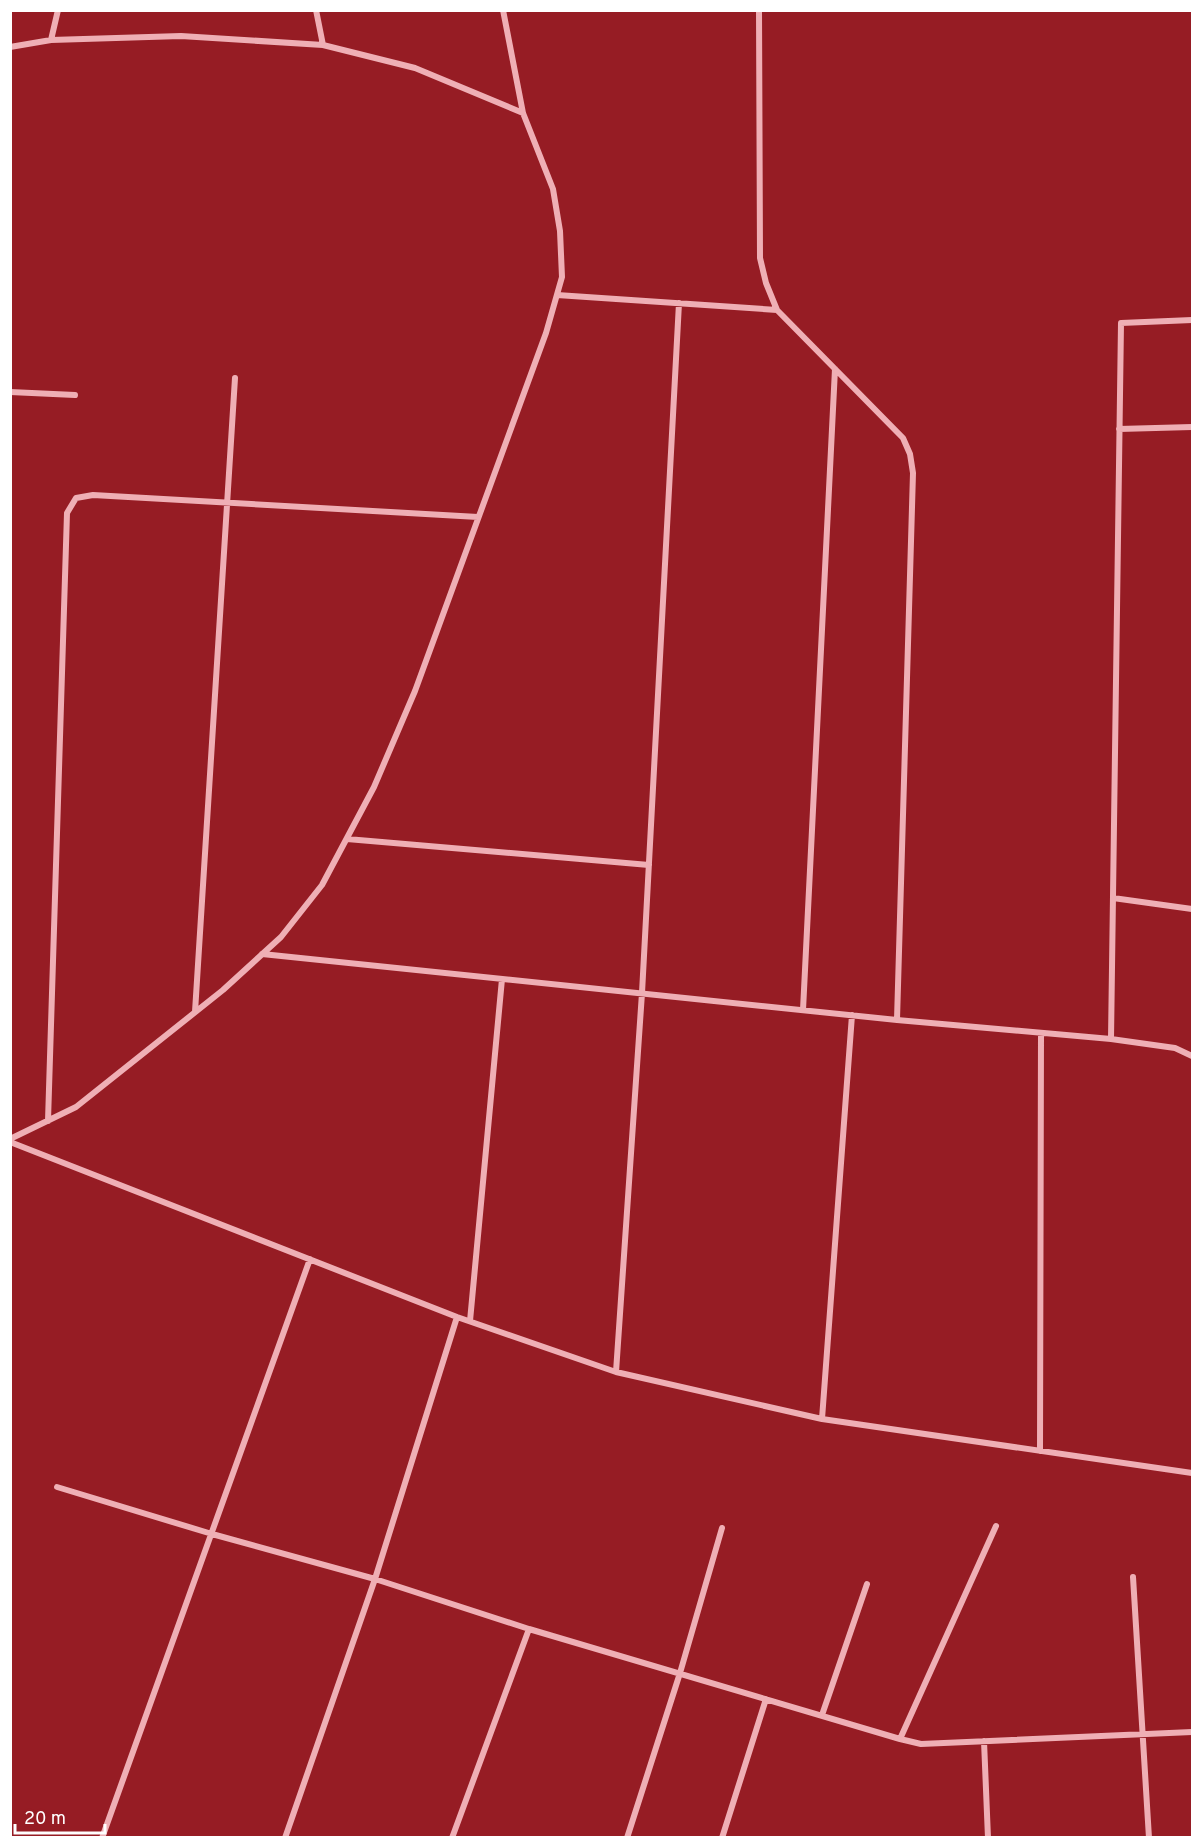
<svg xmlns="http://www.w3.org/2000/svg" width="1203" height="1848" viewBox="0 0 1203 1848" font-family="Overpass,sans-serif">
<style>
.lines{fill:none;stroke-linecap:round;stroke-linejoin:round}
.street{stroke:#efafb5;stroke-width:6}
</style>
<rect width="100%" height="100%" fill="#961c24"/>
<g class="lines">
<path class="street" d="M 316,10 L 323,45
M 759,10 L 760,258 L 766,283 L 777,310 L 903,438 L 910,454 L 913,473 L 897,1020
M 51,40 L 58,10
M 10,47 L 51,40 L 181,36 L 323,45 L 415,68 L 523,113
M 557,295 L 777,310
M 10,392 L 75,395
M 1119,429 L 1192,427
M 347,839 L 649,865
M 1113,898 L 1192,909
M 262,954 L 897,1020 L 1111,1039 L 1175,1048 L 1192,1056
M 803,1010 L 835,369
M 195,1012 L 235,378
M 1111,1039 L 1121,323 L 1192,320
M 48,1121 L 67,513 L 76,498 L 93,495 L 478,517
M 10,1139 L 76,1107 L 223,990 L 281,937 L 322,885 L 374,787 L 415,691 L 546,333 L 562,277 L 560,231 L 553,189 L 523,113 L 503,10
M 10,1142 L 457,1317 L 616,1372 L 822,1419 L 1192,1473
M 470,1321 L 502,979
M 616,1372 L 642,993 L 679,303
M 822,1419 L 852,1015
M 1040,1451 L 1041,1033
M 57,1487 L 212,1534 L 375,1579 L 529,1629 L 900,1739 L 921,1744 L 1192,1732
M 1133,1577 L 1149,1838
M 822,1715 L 867,1584
M 900,1739 L 996,1526
M 984,1741 L 988,1838
M 102,1838 L 310,1259
M 285,1838 L 375,1579 L 457,1317
M 452,1838 L 529,1629
M 627,1838 L 680,1673 L 722,1528
M 722,1838 L 766,1699"/>
</g>
<rect width="1203" height="1848" fill="none" stroke="#ffffff" stroke-width="24"/>
<path d="M15 1824v9h90v-9" fill="none" stroke="#ffffff" stroke-width="3"/>
<text x="24" y="1824" font-size="18" fill="#ffffff" stroke="#961c24" stroke-width="4.5" paint-order="stroke">20 m</text>
</svg>
